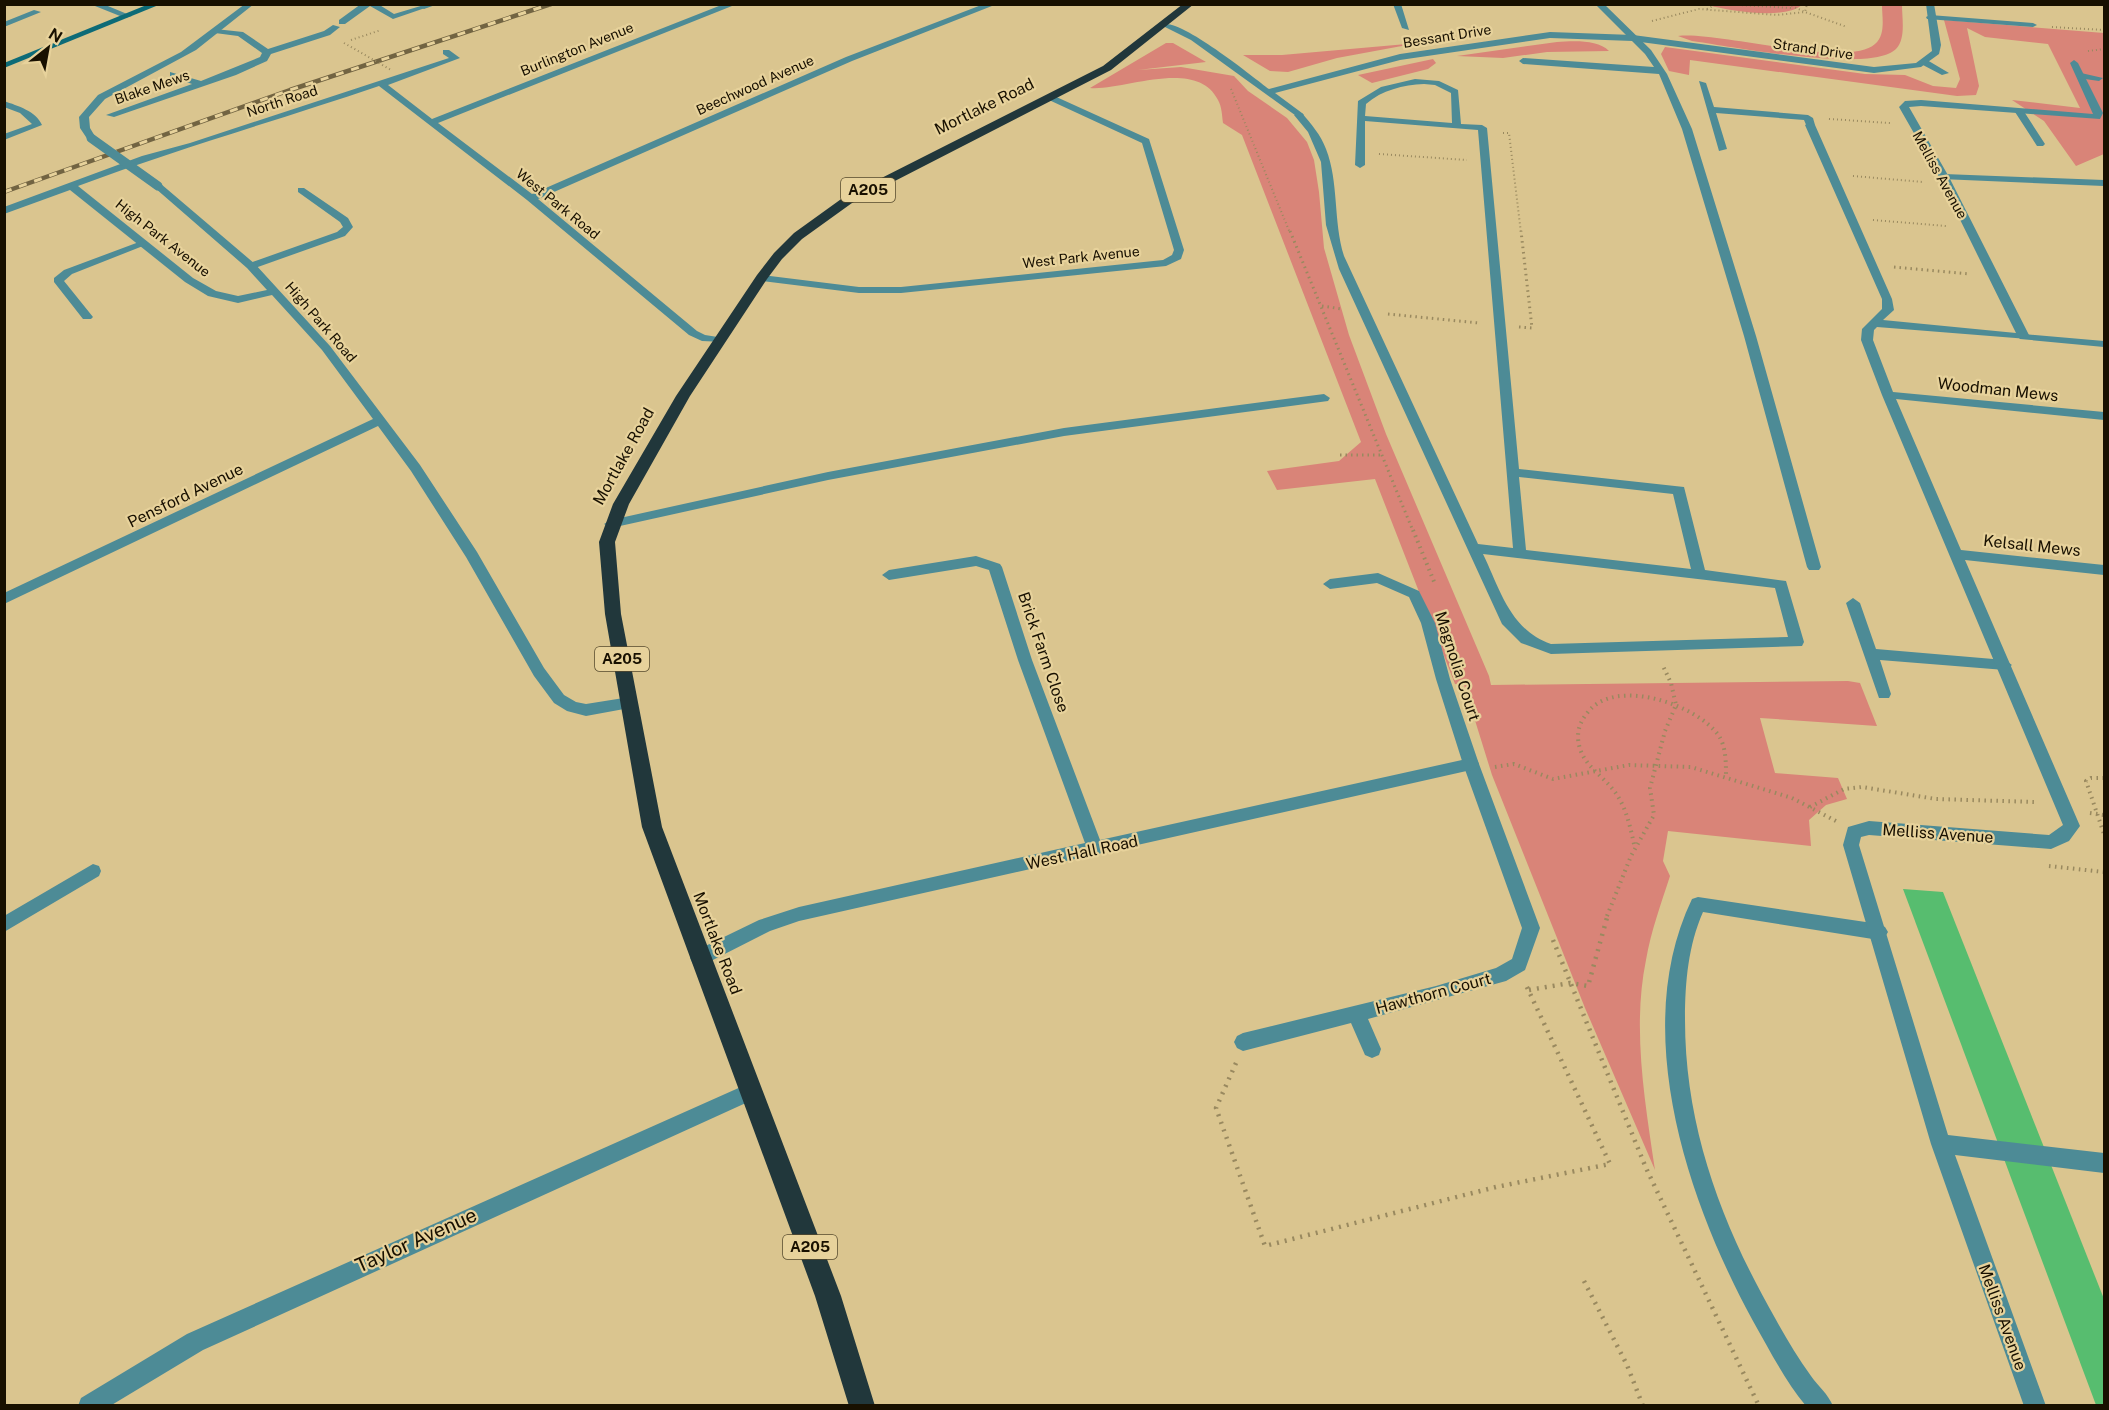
<svg xmlns="http://www.w3.org/2000/svg" width="2109" height="1410" viewBox="0 0 2109 1410" font-family="'Public Sans',sans-serif">
<style>
.green{fill:#d98478}
.water{fill:#57bd6f}
.lines{fill:none;stroke-linecap:round;stroke-linejoin:round}
.path-far3{stroke:#99895f;stroke-width:2;stroke-dasharray:1 3;stroke-linecap:butt}
.path-far2{stroke:#99895f;stroke-width:3;stroke-dasharray:1.5 4;stroke-linecap:butt}
.path-far1{stroke:#99895f;stroke-width:4;stroke-dasharray:1.5 4.5;stroke-linecap:butt}
.path{stroke:#99895f;stroke-width:4.5;stroke-dasharray:2 6;stroke-linecap:butt}
.lane{fill:#4d8b96;fill-rule:evenodd}
.street{fill:#4d8b96;fill-rule:evenodd}
.secondary{fill:#0d6b77;fill-rule:evenodd}
.highway{fill:#21373b;fill-rule:evenodd}
.rail-casing{stroke:#726442;stroke-width:4.5}
.rail{stroke:#e7d29b;stroke-width:3;stroke-dasharray:8;stroke-linecap:butt}
.path-bridge{stroke:#99895f;stroke-width:2;stroke-dasharray:1 3;stroke-linecap:butt}
.street-bridge{stroke:#4d8b96;stroke-width:9}
.labels{text-anchor:middle;stroke-width:4.5;stroke-linejoin:round;paint-order:stroke}
.far-street-label{font-size:14px;fill:#181000;stroke:#e7d29b}
.shield{fill:#e7d29b;stroke:#564a2e;stroke-width:1.5}
.shield-label{font-size:15px;font-weight:bold;fill:#181000}
.street-label{font-size:16px;fill:#181000;stroke:#e7d29b}
.near-street-label{font-size:20px;fill:#181000;stroke:#e7d29b}
</style>
<rect width="100%" height="100%" fill="#dac58f"/>
<path class="green" d="M 1708,5 L 1802,5 C 1784,20 1730,11 1708,5 Z
M 1882,5 L 1902,5 C 1902,18 1906,39 1896,49 C 1871,74 1729,46 1692,41 L 1678,36 C 1719,31 1847,69 1875,44 C 1886,35 1882,17 1882,5 Z
M 1944,20 L 2104,33 L 2104,154 L 2076,166 L 2044,121 L 2012,100 L 2080,108 L 2048,44 L 1985,37 L 1967,28 L 1979,86 L 1976,95 L 1957,96 L 1690,60 L 1689,75 L 1669,71 L 1661,54 L 1665,47 L 1865,74 L 1905,75 L 1933,86 L 1956,88 L 1960,79 Z
M 1557,42 C 1572,41 1598,39 1609,51 L 1547,52 L 1503,58 L 1457,56 Z
M 1166,43 L 1173,43 L 1206,62 L 1138,70 L 1181,67 L 1234,76 L 1248,91 L 1287,118 L 1307,142 L 1314,160 L 1319,192 L 1324,248 L 1349,335 L 1386,434 L 1489,676 L 1491,685 L 1848,681 L 1860,683 L 1877,726 L 1760,718 L 1775,773 L 1838,778 L 1847,799 L 1826,805 L 1809,820 L 1811,846 L 1668,831 L 1663,861 L 1670,876 C 1661,904 1651,931 1646,960 C 1632,1028 1645,1102 1655,1170 L 1585,1008 L 1492,775 L 1464,685 L 1455,684 L 1375,479 L 1277,490 L 1267,471 L 1339,461 L 1361,442 L 1242,135 L 1223,123 C 1222,116 1222,107 1218,100 C 1196,57 1124,91 1090,88 Z
M 1418,43 L 1337,58 L 1288,72 L 1270,71 L 1243,55 L 1282,55 Z
M 1433,59 L 1436,63 L 1428,69 L 1372,83 L 1358,75 Z"/>
<path class="water" d="M 1903,889 L 1943,892 L 2104,1299 L 2104,1405 L 2096,1405 Z"/>
<g class="lines">
<path class="path-far3" d="M 1722,4 L 1791,8
M 1788,4 L 1805,12 L 1807,4
M 1707,9 L 1717,4
M 1652,21 L 1699,9 L 1777,15 L 1805,12 L 1847,27
M 2052,27 L 2104,30
M 351,40 L 381,30
M 2088,51 L 2104,49
M 1231,89 L 1290,233
M 1829,119 L 1890,123
M 1503,133 L 1509,133 L 1521,233
M 1379,154 L 1467,160
M 1853,176 L 1923,182
M 1873,220 L 1946,226"/>
<path class="path-far2" d="M 1290,231 L 1413,531
M 1894,267 L 1970,274
M 1322,306 L 1342,309
M 1388,314 L 1479,323
M 1519,327 L 1532,328 L 1521,231
M 1340,455 L 1382,455"/>
<path class="path-far1" d="M 1413,530 L 1435,584
M 1495,767 L 1514,764 L 1553,779 L 1629,765 L 1691,767 L 1792,798 L 1836,821
M 2104,778 L 2091,778 L 2086,781 L 2104,834
M 1810,807 L 1844,789 L 1862,787 L 1936,799 L 2036,802
M 2090,813 L 2104,815
M 1634,844 C 1630,826 1626,807 1615,792 C 1601,773 1579,764 1578,737 C 1578,727 1582,719 1588,712 C 1615,677 1697,704 1719,736 C 1726,747 1726,763 1726,776
M 2049,866 L 2104,872
M 1607,916 L 1631,856 L 1654,815 L 1650,788 L 1665,731 L 1676,705 L 1671,683 L 1663,666"/>
<path class="path" d="M 1553,940 L 1646,1168 L 1759,1406
M 1529,990 L 1570,983 L 1588,986 L 1608,914
M 1236,1063 L 1216,1108 L 1265,1246 L 1496,1187 L 1610,1164 L 1526,985
M 1584,1281 L 1627,1365 L 1643,1406"/>
<path class="lane" d="M 361,4 L 378,4 L 394,14 L 424,5 L 428,7 L 393,19 L 370,6 L 345,24 L 339,24 L 339,20 Z
M 1595,4 L 1604,4 L 1651,50 L 1667,74 L 1692,129 L 1756,336 L 1821,567 L 1819,570 L 1809,570 L 1807,567 L 1744,336 L 1682,129 L 1659,74 L 1523,64 L 1519,61 L 1523,58 L 1654,67 L 1645,54 Z
M 1930,15 L 2033,23 L 2037,25 L 2033,27 L 1927,19 L 1926,17 Z
M 333,25 L 340,27 L 330,35 L 271,54 L 267,61 L 236,75 L 114,117 L 106,115 L 192,84 L 170,76 L 170,72 L 201,81 L 260,57 L 262,53 L 238,36 L 215,33 L 215,29 L 243,32 L 268,49 L 324,31 Z
M 1921,60 L 1927,60 L 1949,73 L 1942,75 L 1921,64 Z
M 2081,73 L 2103,78 L 2099,81 L 2078,78 L 2078,74 Z
M 1415,79 L 1439,81 L 1458,90 L 1461,124 L 1482,125 L 1487,128 L 1519,469 L 1684,487 L 1705,570 L 1786,581 L 1804,642 L 1802,646 L 1551,654 L 1521,643 L 1502,624 L 1339,269 L 1326,225 L 1321,162 L 1308,132 L 1294,115 L 1302,113 C 1311,124 1321,135 1326,149 C 1339,182 1333,221 1344,256 L 1478,544 L 1513,548 L 1478,130 L 1365,121 L 1365,165 L 1360,168 L 1355,165 L 1358,101 L 1381,87 ZM 1424,84 L 1435,85 L 1451,93 L 1452,123 L 1365,116 L 1366,104 C 1382,90 1403,85 1424,84 ZM 1519,477 L 1673,494 L 1691,569 L 1526,550 ZM 1483,554 L 1775,588 L 1788,637 L 1551,644 C 1510,630 1500,589 1483,554 Z
M 1699,81 L 1706,83 L 1714,107 L 1808,115 L 1813,118 L 1815,125 L 1810,128 L 1807,127 L 1804,120 L 1716,113 L 1727,149 L 1719,151 Z
M 4,101 C 18,106 36,111 42,125 L 4,140 L 4,134 L 32,124 L 20,113 L 4,107 Z
M 2017,110 L 2023,110 L 2045,144 L 2043,146 L 2037,146 L 2015,112 Z
M 1944,174 L 2104,180 L 2104,186 L 1941,179 L 1941,175 Z
M 298,188 L 304,188 L 348,218 L 353,227 L 345,236 L 255,268 L 247,268 L 247,264 L 337,232 L 343,227 L 340,222 L 298,192 Z
M 139,242 L 148,244 L 72,274 L 64,281 L 93,317 L 91,319 L 83,319 L 54,282 L 54,278 L 64,270 Z
M 2024,334 L 2104,341 L 2104,347 L 2020,339 L 2018,337 Z
M 1324,394 L 1330,398 L 1328,401 L 1064,436 L 828,480 L 611,528 L 604,524 L 611,520 L 828,472 L 1064,428 Z
M 1378,573 L 1419,591 L 1435,623 L 1450,679 L 1479,764 L 1540,928 L 1525,970 L 1506,981 L 1368,1019 L 1381,1049 L 1379,1055 L 1372,1058 L 1365,1055 L 1351,1023 L 1243,1051 L 1237,1048 L 1234,1042 L 1237,1036 L 1243,1033 L 1436,986 L 1496,968 L 1512,959 L 1522,928 L 1463,764 L 1436,679 L 1421,623 L 1409,597 L 1377,583 L 1330,589 L 1323,584 L 1330,579 Z
M 1853,598 L 1860,603 L 1876,649 L 2005,660 L 2012,665 L 2005,670 L 1880,660 L 1891,694 L 1889,698 L 1879,698 L 1846,603 Z
M 1698,897 L 1879,924 L 1885,927 L 1888,932 L 1885,937 L 1879,940 L 1703,912 C 1688,946 1685,983 1685,1020 C 1685,1128 1722,1225 1775,1318 C 1786,1338 1798,1358 1811,1376 C 1818,1386 1828,1394 1833,1406 L 1806,1406 C 1785,1381 1769,1349 1753,1321 C 1688,1202 1629,1030 1692,899 Z"/>
<path class="street" d="M 90,4 L 103,4 L 132,16 L 125,18 Z
M 245,4 L 254,4 L 196,50 L 105,99 L 89,117 L 90,128 L 96,138 L 88,140 L 80,128 L 79,117 L 98,95 L 181,52 Z
M 438,4 L 424,9 L 420,7 L 424,4 Z
M 724,4 L 737,4 L 438,123 L 532,194 L 846,57 L 984,4 L 997,4 L 852,61 L 538,199 L 697,331 L 705,335 L 724,338 L 724,342 L 702,341 L 689,335 L 527,200 L 379,86 C 279,120 177,149 78,186 L 193,278 L 216,291 L 238,296 L 267,290 L 247,268 L 155,188 L 155,184 L 161,184 L 255,264 L 330,346 L 420,465 L 477,552 L 544,668 L 564,695 L 576,702 L 586,704 L 630,697 L 635,699 L 637,703 L 635,707 L 586,716 L 567,711 L 554,703 L 534,676 L 466,557 L 411,471 L 378,426 L 4,604 L 4,593 L 373,419 L 322,350 L 272,295 L 238,303 L 208,296 L 185,282 L 70,190 L 4,214 L 4,207 L 142,156 L 190,143 L 449,58 L 443,54 L 443,50 L 449,50 L 460,58 L 388,85 L 432,119 Z
M 1393,4 L 1401,4 L 1409,30 L 1402,28 Z
M 1926,4 L 1934,4 L 1941,45 L 1939,54 L 1921,67 L 1874,73 L 1633,41 L 1550,38 L 1400,60 L 1275,93 L 1302,113 L 1304,115 L 1299,118 L 1191,40 L 1161,25 C 1177,15 1253,77 1269,89 L 1400,54 L 1550,32 L 1633,35 L 1874,67 L 1916,63 L 1932,51 Z
M 34,10 L 41,12 L 4,27 L 4,22 Z
M 2074,60 L 2078,63 L 2103,113 L 2100,119 L 1921,106 L 1909,107 L 1949,177 L 2030,337 L 2028,339 L 1877,327 L 1874,330 L 1873,340 L 1893,392 L 2104,412 L 2104,420 L 1896,399 L 1961,550 L 2104,565 L 2104,575 L 1965,560 L 2080,826 L 2069,841 L 2051,849 L 1869,835 L 1861,837 L 1859,845 L 1948,1135 L 2104,1153 L 2104,1173 L 1955,1155 L 2046,1406 L 2024,1406 L 1931,1144 L 1843,845 L 1848,827 L 1869,821 L 2049,835 L 2063,825 L 1882,395 L 1861,340 L 1862,329 L 1882,309 L 1882,299 L 1805,125 L 1810,122 L 1815,125 L 1892,299 L 1894,310 L 1883,320 L 2016,333 L 1939,177 L 1899,107 L 1905,101 L 1921,100 L 2093,114 L 2070,63 Z
M 1052,95 L 1149,139 L 1184,250 L 1181,259 L 1166,266 L 901,293 L 859,293 L 762,281 L 757,278 L 762,275 L 859,287 L 901,287 L 1163,260 L 1172,255 L 1174,250 L 1142,143 L 1049,100 L 1048,98 Z
M 976,556 L 1000,564 L 1002,567 L 1032,660 L 1100,840 L 1471,758 L 1477,760 L 1479,764 L 1477,768 L 1471,770 L 799,921 L 770,931 L 705,964 L 699,966 L 693,964 L 690,958 L 693,952 L 759,920 L 799,907 L 1085,843 L 1018,660 L 989,570 L 976,566 L 889,580 L 882,575 L 889,570 Z
M 93,864 L 99,866 L 101,871 L 99,876 L 4,932 L 4,916 Z
M 752,1082 L 759,1085 L 761,1091 L 759,1097 L 203,1350 L 110,1406 L 78,1406 L 81,1398 L 187,1334 Z"/>
<path class="secondary" d="M 149,4 L 161,4 L 4,68 L 4,63 Z"/>
<path class="highway" d="M 1183,4 L 1194,4 L 1111,70 L 852,203 L 802,239 L 782,259 L 767,279 L 690,396 L 629,504 L 615,542 L 621,614 L 662,827 L 841,1296 L 875,1406 L 849,1406 L 815,1296 L 642,827 L 605,614 L 599,542 L 613,504 L 676,396 L 757,275 L 774,253 L 794,233 L 844,197 L 1103,66 Z"/>
<g class="rail-casing">
<path id="rail" d="M 4,192 L 290,90 L 551,4"/>
</g>
<use href="#rail" class="rail"/>
<path class="path-bridge" d="M 344,43 L 391,70"/>
<path class="street-bridge" d="M 91,138 L 158,186"/>
</g>
<g class="labels">
<g class="far-street-label">
<text transform="translate(1447 36) rotate(-9)" y="5">Bessant Drive</text>
<text transform="translate(577 49) rotate(-22)" y="5">Burlington Avenue</text>
<text transform="translate(1813 49) rotate(8)" y="5">Strand Drive</text>
<text transform="translate(755 85) rotate(-24)" y="5">Beechwood Avenue</text>
<text transform="translate(152 87) rotate(-19)" y="5">Blake Mews</text>
<text transform="translate(282 101) rotate(-18)" y="5">North Road</text>
<text transform="translate(1940 175) rotate(61)" y="5">Melliss Avenue</text>
<text transform="translate(558 204) rotate(39)" y="5">West Park Road</text>
<text transform="translate(163 238) rotate(38)" y="5">High Park Avenue</text>
<text transform="translate(1081 257) rotate(-6)" y="5">West Park Avenue</text>
<text transform="translate(321 322) rotate(49)" y="5">High Park Road</text>
</g>
<g class="shield">
<rect x="841" y="178" width="54" height="24" rx="4.5"/>
<rect x="595" y="647" width="54" height="24" rx="4.5"/>
<rect x="783" y="1235" width="54" height="24" rx="4.5"/>
</g>
<g class="shield-label">
<text x="868" y="195">A205</text>
<text x="622" y="664">A205</text>
<text x="810" y="1252">A205</text>
</g>
<g class="street-label">
<text transform="translate(984 106) rotate(-26)" y="6">Mortlake Road</text>
<text transform="translate(1998 389) rotate(6)" y="6">Woodman Mews</text>
<text transform="translate(623 456) rotate(-61)" y="6">Mortlake Road</text>
<text transform="translate(185 495) rotate(-26)" y="6">Pensford Avenue</text>
<text transform="translate(2032 545) rotate(6)" y="6">Kelsall Mews</text>
<text transform="translate(1044 652) rotate(71)" y="6">Brick Farm Close</text>
<text transform="translate(1458 666) rotate(72)" y="6">Magnolia Court</text>
<text transform="translate(1938 833) rotate(4)" y="6">Melliss Avenue</text>
<text transform="translate(1082 852) rotate(-12)" y="6">West Hall Road</text>
<text transform="translate(718 943) rotate(69)" y="6">Mortlake Road</text>
<text transform="translate(1433 993) rotate(-15)" y="6">Hawthorn Court</text>
<text transform="translate(2003 1317) rotate(70)" y="6">Melliss Avenue</text>
</g>
<g class="near-street-label">
<text transform="translate(416 1240) rotate(-24)" y="7">Taylor Avenue</text>
</g>
</g>
<rect width="2109" height="1410" fill="none" stroke="#181000" stroke-width="12"/>
<g transform="translate(48 48) rotate(31)" stroke="#e7d29b" stroke-width="4.5" paint-order="stroke">
<path d="M0-4.5L10 22L0 15L-10 22Z" fill="#181000"/>
<text y="-9" font-size="16" font-weight="bold" text-anchor="middle" fill="#181000">N</text>
</g>
</svg>
